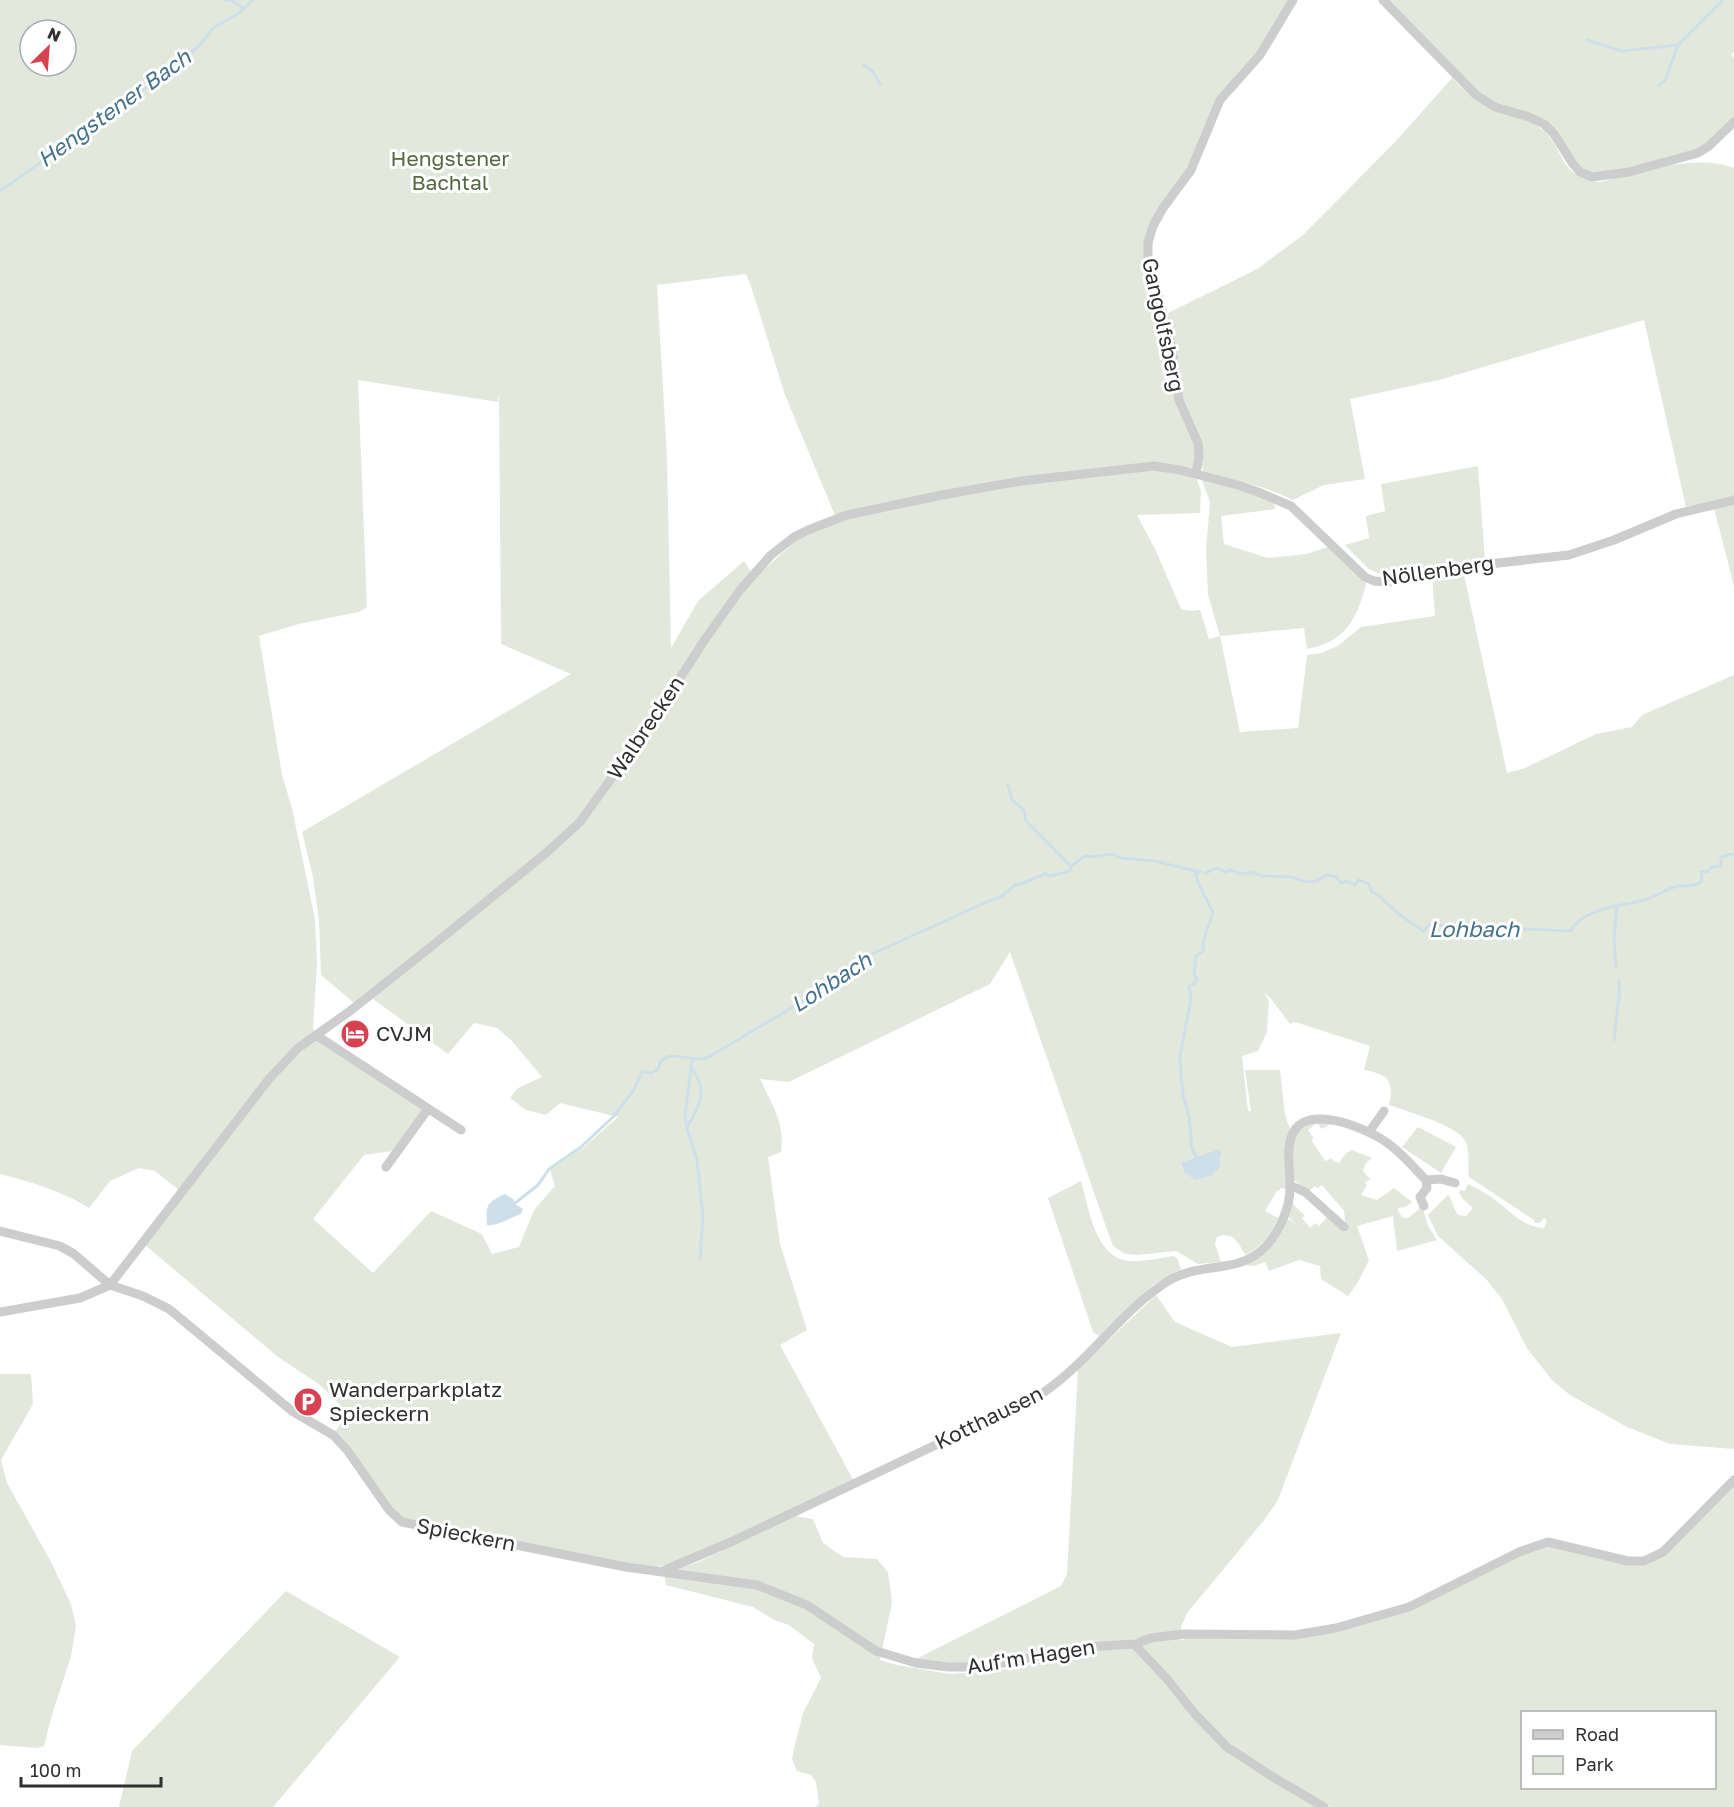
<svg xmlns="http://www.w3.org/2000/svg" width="1734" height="1807" viewBox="0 0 1734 1807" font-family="'Golos Text',sans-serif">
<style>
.green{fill:#e3e8dc;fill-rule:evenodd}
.water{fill:#cddfe9}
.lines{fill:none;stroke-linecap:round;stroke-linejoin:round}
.stream{stroke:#cddfe9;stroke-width:3}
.minor{stroke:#cdcdcd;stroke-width:9}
.labels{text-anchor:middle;stroke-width:6;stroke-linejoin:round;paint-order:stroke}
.park-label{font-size:21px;fill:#546841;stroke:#fff}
.street-label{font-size:21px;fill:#303030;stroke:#fff}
.poi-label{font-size:21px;fill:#303030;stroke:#fff;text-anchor:start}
.water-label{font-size:22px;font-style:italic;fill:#44728b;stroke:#fff}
</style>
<rect width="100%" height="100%" fill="#fff"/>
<path class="green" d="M 0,0 L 1297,0 L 1222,103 L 1157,225 L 1150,256 L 1166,314 L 1257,269 L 1303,235 L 1396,141 L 1452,78 C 1460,86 1469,96 1479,102 C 1498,112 1522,114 1539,127 C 1567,147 1555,177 1600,182 C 1640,172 1695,153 1734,168 L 1734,497 L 1686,507 L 1644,320 L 1439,380 L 1350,399 L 1365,479 L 1324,485 L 1293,500 C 1264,486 1235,479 1203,474 L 1202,464 L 1198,463 L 1195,474 L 1201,491 L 1200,513 L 1137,515 L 1156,551 L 1181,609 L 1190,611 L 1200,610 L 1209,639 L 1220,636 L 1208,595 L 1206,550 L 1210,502 L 1202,480 L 1273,497 L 1275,509 L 1221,516 L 1224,544 L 1268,558 L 1307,554 L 1333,545 L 1367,580 C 1358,617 1347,642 1307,649 L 1304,628 L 1220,636 L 1240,732 L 1298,728 L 1307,655 L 1321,653 L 1338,646 L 1361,627 L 1435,616 L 1432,575 L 1463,570 L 1507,773 L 1525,768 L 1596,734 L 1632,727 L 1642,715 L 1734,675 L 1734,1449 L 1670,1444 L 1627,1427 L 1570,1395 L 1553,1381 L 1528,1350 L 1502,1299 L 1486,1279 L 1438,1236 L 1428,1215 L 1448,1195 C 1451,1197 1453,1208 1458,1215 L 1466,1216 L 1473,1208 L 1462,1198 L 1459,1192 L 1461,1190 L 1465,1191 L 1468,1184 C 1477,1188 1485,1193 1494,1199 C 1509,1210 1524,1228 1544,1228 L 1547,1220 L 1544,1218 L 1540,1223 L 1535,1223 L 1534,1220 L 1469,1177 C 1467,1165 1471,1149 1464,1139 C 1453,1124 1408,1112 1389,1105 C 1395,1080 1387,1074 1364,1070 L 1370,1046 L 1295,1022 L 1290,1024 L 1272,1000 L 1264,992 L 1269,1001 L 1267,1032 L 1258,1051 L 1242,1056 L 1248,1111 L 1251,1111 L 1245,1070 L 1280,1070 L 1285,1115 L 1291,1131 L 1286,1189 L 1280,1188 L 1280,1190 L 1277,1191 L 1265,1211 L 1278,1218 C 1270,1235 1262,1247 1245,1255 C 1238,1242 1233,1231 1217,1237 L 1215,1244 L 1221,1262 L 1198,1264 L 1176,1251 L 1137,1255 L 1125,1254 L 1113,1246 L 1106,1227 L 1010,952 L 990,984 L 789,1082 L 760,1079 C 772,1105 785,1122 781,1152 L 768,1157 L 780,1244 L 807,1330 L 780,1345 L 855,1483 L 675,1563 L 656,1567 L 606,1560 L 403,1518 L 395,1513 L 334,1433 L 342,1422 L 343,1408 L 320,1385 L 278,1357 L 145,1245 L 184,1194 L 155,1171 L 139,1168 L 110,1181 L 89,1208 C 62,1191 31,1182 0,1174 ZM 30,30 L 66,30 L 66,66 L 30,66 ZM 746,274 L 750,283 L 785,395 L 836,518 L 801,536 L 755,578 L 744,561 L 698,601 L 671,648 L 667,458 L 657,285 ZM 358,380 L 498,402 L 499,394 L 501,644 L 571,674 L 302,832 L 313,877 L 319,921 L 321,975 L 354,1003 L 369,996 L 448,1054 L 474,1023 L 497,1028 L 511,1040 L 542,1077 L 518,1088 L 510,1098 L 526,1110 L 546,1115 L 560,1103 L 618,1117 L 584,1147 L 550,1170 L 555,1186 L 534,1210 L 519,1247 L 492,1254 L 482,1234 L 431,1211 L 373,1273 L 313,1219 L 364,1155 L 393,1151 L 428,1109 L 316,1036 L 313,1028 L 317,963 L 315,919 L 292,808 L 282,775 L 259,636 L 299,624 L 359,612 L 367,607 ZM 1219,1149 L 1221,1160 L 1184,1172 L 1181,1164 Z
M 1388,0 L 1734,0 L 1734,52 L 1731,55 L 1734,58 L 1734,119 L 1708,144 L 1684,155 L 1596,175 L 1584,172 L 1558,136 L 1517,112 L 1483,98 Z
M 1478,466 L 1485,560 L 1384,576 L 1369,569 L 1345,545 L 1369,538 L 1366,516 L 1385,511 L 1381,484 Z
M 1734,503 L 1734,586 L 1714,508 Z
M 1313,1122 L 1330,1124 L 1322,1129 L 1317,1123 L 1308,1130 L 1313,1137 L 1312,1141 L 1325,1161 L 1332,1158 L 1333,1161 L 1339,1163 L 1346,1153 L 1352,1150 L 1372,1158 L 1366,1163 L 1363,1171 L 1370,1179 L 1365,1183 L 1367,1185 L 1361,1195 L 1377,1200 L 1394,1188 L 1412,1202 L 1405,1207 L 1398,1208 L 1398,1211 L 1403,1218 L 1408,1218 L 1419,1209 L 1417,1206 L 1420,1207 L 1422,1205 L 1428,1226 L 1437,1240 L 1397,1251 L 1393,1216 L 1357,1226 L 1369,1260 L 1357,1284 L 1348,1296 L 1321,1279 L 1320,1266 L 1299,1260 L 1269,1271 L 1265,1262 L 1254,1266 L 1242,1265 L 1255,1256 L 1284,1220 L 1288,1219 L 1296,1224 L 1286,1215 L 1292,1203 L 1305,1216 L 1302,1218 L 1310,1228 L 1315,1223 L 1319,1226 L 1327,1217 L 1335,1221 L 1344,1232 L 1346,1231 L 1344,1211 L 1322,1185 L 1318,1188 L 1315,1186 L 1309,1191 L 1291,1178 L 1291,1156 L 1296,1132 Z
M 1418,1127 L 1456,1147 L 1441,1173 L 1402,1147 Z
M 1081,1181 C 1089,1208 1095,1259 1130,1261 C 1144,1262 1159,1258 1173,1256 L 1177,1258 L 1181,1269 L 1153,1285 L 1099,1336 L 1093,1332 L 1048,1198 Z
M 1156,1295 L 1175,1322 L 1232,1347 L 1341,1333 L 1278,1500 L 1265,1519 L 1187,1613 L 1181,1627 L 1182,1633 L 981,1666 L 912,1661 L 1061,1586 L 1067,1574 L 1078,1369 Z
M 0,1374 L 31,1374 L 33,1404 L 1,1460 L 7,1483 L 50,1560 L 71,1604 L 76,1626 L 71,1656 L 52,1715 L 44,1746 L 37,1748 L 0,1745 Z
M 1734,1481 L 1734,1807 L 1331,1807 L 1242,1753 L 1218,1734 L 1170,1678 L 1165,1696 L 1168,1686 L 1191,1716 L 1224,1749 L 1316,1807 L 815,1807 L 819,1804 L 816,1782 L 811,1775 L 797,1771 L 792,1759 L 794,1749 L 803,1713 L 821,1678 L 812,1658 L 814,1644 L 789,1625 L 774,1620 L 753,1607 L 666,1585 L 664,1574 L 698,1562 L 796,1516 L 813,1519 L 823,1543 L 843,1557 L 877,1559 L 888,1572 L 892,1602 L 880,1660 L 897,1665 L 950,1674 L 1007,1669 L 1093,1651 L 1175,1638 L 1184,1640 L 1183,1636 L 1257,1638 L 1371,1620 L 1540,1545 L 1615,1559 L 1655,1559 ZM 1522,1712 L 1714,1712 L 1714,1788 L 1522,1788 Z
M 286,1591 L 400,1657 L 273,1807 L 119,1807 L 132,1751 Z"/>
<path class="water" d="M 1219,1149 L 1221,1152 L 1220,1167 L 1211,1176 L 1195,1180 L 1184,1172 L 1181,1163 Z
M 505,1194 L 513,1199 L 515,1204 L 523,1209 L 521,1214 C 511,1217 497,1227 487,1225 C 486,1205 486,1203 505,1194 Z"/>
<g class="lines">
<path class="stream" d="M 225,0 L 232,1 L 243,8
M 1587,40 L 1622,51 L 1678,45 L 1723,0
M 864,65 L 873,72 L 880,84
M 1659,86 L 1666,79 L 1678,45
M 0,191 L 130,100 L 199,46 L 213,28 L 239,13 L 253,0
M 1008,785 L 1012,800 L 1024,810 L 1026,821 L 1071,866
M 1195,871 L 1199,885 L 1213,912 L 1203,942 L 1203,951 L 1196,956 L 1194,974 L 1197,978 L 1195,983 L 1189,986 L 1191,999 L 1180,1056 L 1181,1076 L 1183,1094 L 1189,1117 L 1192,1148 L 1197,1158
M 1205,873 L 1217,868 L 1226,872 L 1230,870 L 1241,874 L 1252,872 L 1261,876 L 1292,877 L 1306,882 L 1317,881 L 1326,875 L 1336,877 L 1341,883 L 1346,881 L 1355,885 L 1359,880 L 1369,884 L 1372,892 L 1378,895 L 1399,914 L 1423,931 L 1429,925 L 1571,931 C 1581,908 1623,906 1644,900 C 1656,897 1666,888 1679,886 C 1688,885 1695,887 1702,881 L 1701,872 L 1708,871 L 1712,867 L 1721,866 L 1721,857 L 1734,854
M 1616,967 L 1614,938 L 1617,906
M 1614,1040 L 1620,987 L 1619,981
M 692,1059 L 685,1117 L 688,1132 L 697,1160 L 703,1217 L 700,1258
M 687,1127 C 694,1115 704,1100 700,1085 C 699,1079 694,1073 692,1067
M 514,1204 L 538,1185 L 549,1169 L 581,1147 L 613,1117 L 634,1090 L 642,1072 L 652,1073 L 658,1069 C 663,1044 690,1064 707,1058 L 820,991 L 837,973 L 861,959 L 989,901 L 1001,897 L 1015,885 L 1021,884 L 1045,874 L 1050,876 L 1070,871 L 1071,866 L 1085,856 L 1091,857 L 1112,854 L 1121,858 L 1154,861 L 1200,872"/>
<path class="minor" d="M 1383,0 L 1476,95 L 1495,107 L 1529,117 L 1544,124 L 1554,134 L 1573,164 L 1580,172 L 1592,177 L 1629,172 L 1698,153 L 1709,146 L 1734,122
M 1196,473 L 1199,456 L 1198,443 L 1179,400 L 1172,347 L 1148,256 L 1148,242 L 1153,226 L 1163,208 L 1191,170 L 1220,100 L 1260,55 L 1293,0
M 316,1035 L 461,1130
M 1369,1132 L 1384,1111
M 386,1167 L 428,1109
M 1426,1180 L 1441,1179 L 1455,1183
M 1290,1185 L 1305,1192 L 1344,1227
M 0,1231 L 60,1246 L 74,1254 L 110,1285 L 143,1296 L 169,1309 L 292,1411 L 333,1435 L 347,1450 L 389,1510 L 402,1522 L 626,1567 L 757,1585 L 807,1605 L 876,1651 L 916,1663 L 948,1667 L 982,1667 L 1087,1647 L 1134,1644 L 1167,1679 L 1195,1714 L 1227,1747 L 1273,1777 L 1324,1807
M 0,1312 L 80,1298 L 110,1285 L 269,1079 L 298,1048 L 350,1011 L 427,950 L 546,853 L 580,822 L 646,730 L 706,638 L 740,590 L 771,555 L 794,537 L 808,530 L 847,515 L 942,495 L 1021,481 L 1154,466 L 1180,470 L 1238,485 L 1258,492 L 1291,506 L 1365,577 L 1374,581 L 1389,582 L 1463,567 L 1569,555 L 1614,540 L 1676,514 L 1734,500
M 665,1570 L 733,1541 L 1035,1398 C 1086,1367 1118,1313 1168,1281 C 1201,1261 1238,1275 1265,1247 C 1280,1231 1291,1206 1290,1184 C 1290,1169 1286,1150 1292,1135 C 1305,1102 1366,1128 1386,1142 C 1401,1152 1413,1167 1426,1180 L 1427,1188 L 1420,1197 L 1424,1206
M 1136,1645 L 1140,1642 L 1151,1638 L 1184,1634 L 1295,1635 L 1336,1628 L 1409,1607 L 1519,1552 L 1548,1542 L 1628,1561 L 1644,1561 L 1663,1552 L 1734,1480"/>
</g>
<defs>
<g id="hotel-disc" transform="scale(1.5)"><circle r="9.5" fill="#d64251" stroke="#fff"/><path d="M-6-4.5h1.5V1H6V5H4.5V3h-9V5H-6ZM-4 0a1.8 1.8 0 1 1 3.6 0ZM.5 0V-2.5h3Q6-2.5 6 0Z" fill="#fff"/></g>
<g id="parking-disc" transform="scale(1.5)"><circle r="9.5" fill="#d64251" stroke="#fff"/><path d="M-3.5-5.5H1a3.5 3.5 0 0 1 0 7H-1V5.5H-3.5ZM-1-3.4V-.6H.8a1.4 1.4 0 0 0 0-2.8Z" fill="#fff"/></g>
</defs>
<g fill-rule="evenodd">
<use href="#hotel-disc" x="355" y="1034"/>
<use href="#parking-disc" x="308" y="1402"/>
</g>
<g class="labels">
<g class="park-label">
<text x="450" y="166">Hengstener<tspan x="450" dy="24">Bachtal</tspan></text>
</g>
<g class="street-label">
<text transform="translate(1163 325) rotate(78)" y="7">Gangolfsberg</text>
<text transform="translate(1438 571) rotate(-8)" y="7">Nöllenberg</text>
<text transform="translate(646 728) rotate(-56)" y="7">Walbrecken</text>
<text transform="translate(989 1418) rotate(-26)" y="7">Kotthausen</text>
<text transform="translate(466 1535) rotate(11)" y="7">Spieckern</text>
<text transform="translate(1031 1657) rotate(-9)" y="7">Auf'm Hagen</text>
</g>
<g class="poi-label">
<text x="376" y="1041">CVJM</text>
<text x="329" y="1397">Wanderparkplatz<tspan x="329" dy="24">Spieckern</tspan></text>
</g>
<g class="water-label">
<text transform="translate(114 108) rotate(-36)" y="8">Hengstener Bach</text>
<text x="1474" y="937">Lohbach</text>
<text transform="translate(831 982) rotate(-33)" y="8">Lohbach</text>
</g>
</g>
<rect x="1521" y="1711" width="195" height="78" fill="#ffffff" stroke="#acacac" stroke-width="1.5"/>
<rect x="1533" y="1730" width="30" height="9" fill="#cdcdcd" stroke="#acacac" stroke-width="1.5"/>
<text x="1575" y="1741" font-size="18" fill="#303030">Road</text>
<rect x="1533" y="1756" width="30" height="18" fill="#e3e8dc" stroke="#acacac" stroke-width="1.5"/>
<text x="1575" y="1771" font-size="18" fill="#303030">Park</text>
<g transform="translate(48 48) rotate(25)"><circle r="28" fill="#ffffff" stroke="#acacac" stroke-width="1.5"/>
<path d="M0-4.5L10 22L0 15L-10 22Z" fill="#d64251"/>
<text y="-9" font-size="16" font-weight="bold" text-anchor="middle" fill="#303030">N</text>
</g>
<path d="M21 1777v9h140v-9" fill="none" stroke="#303030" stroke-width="3"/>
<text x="30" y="1777" font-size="18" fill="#303030" stroke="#ffffff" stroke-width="4.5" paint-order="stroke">100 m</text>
</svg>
